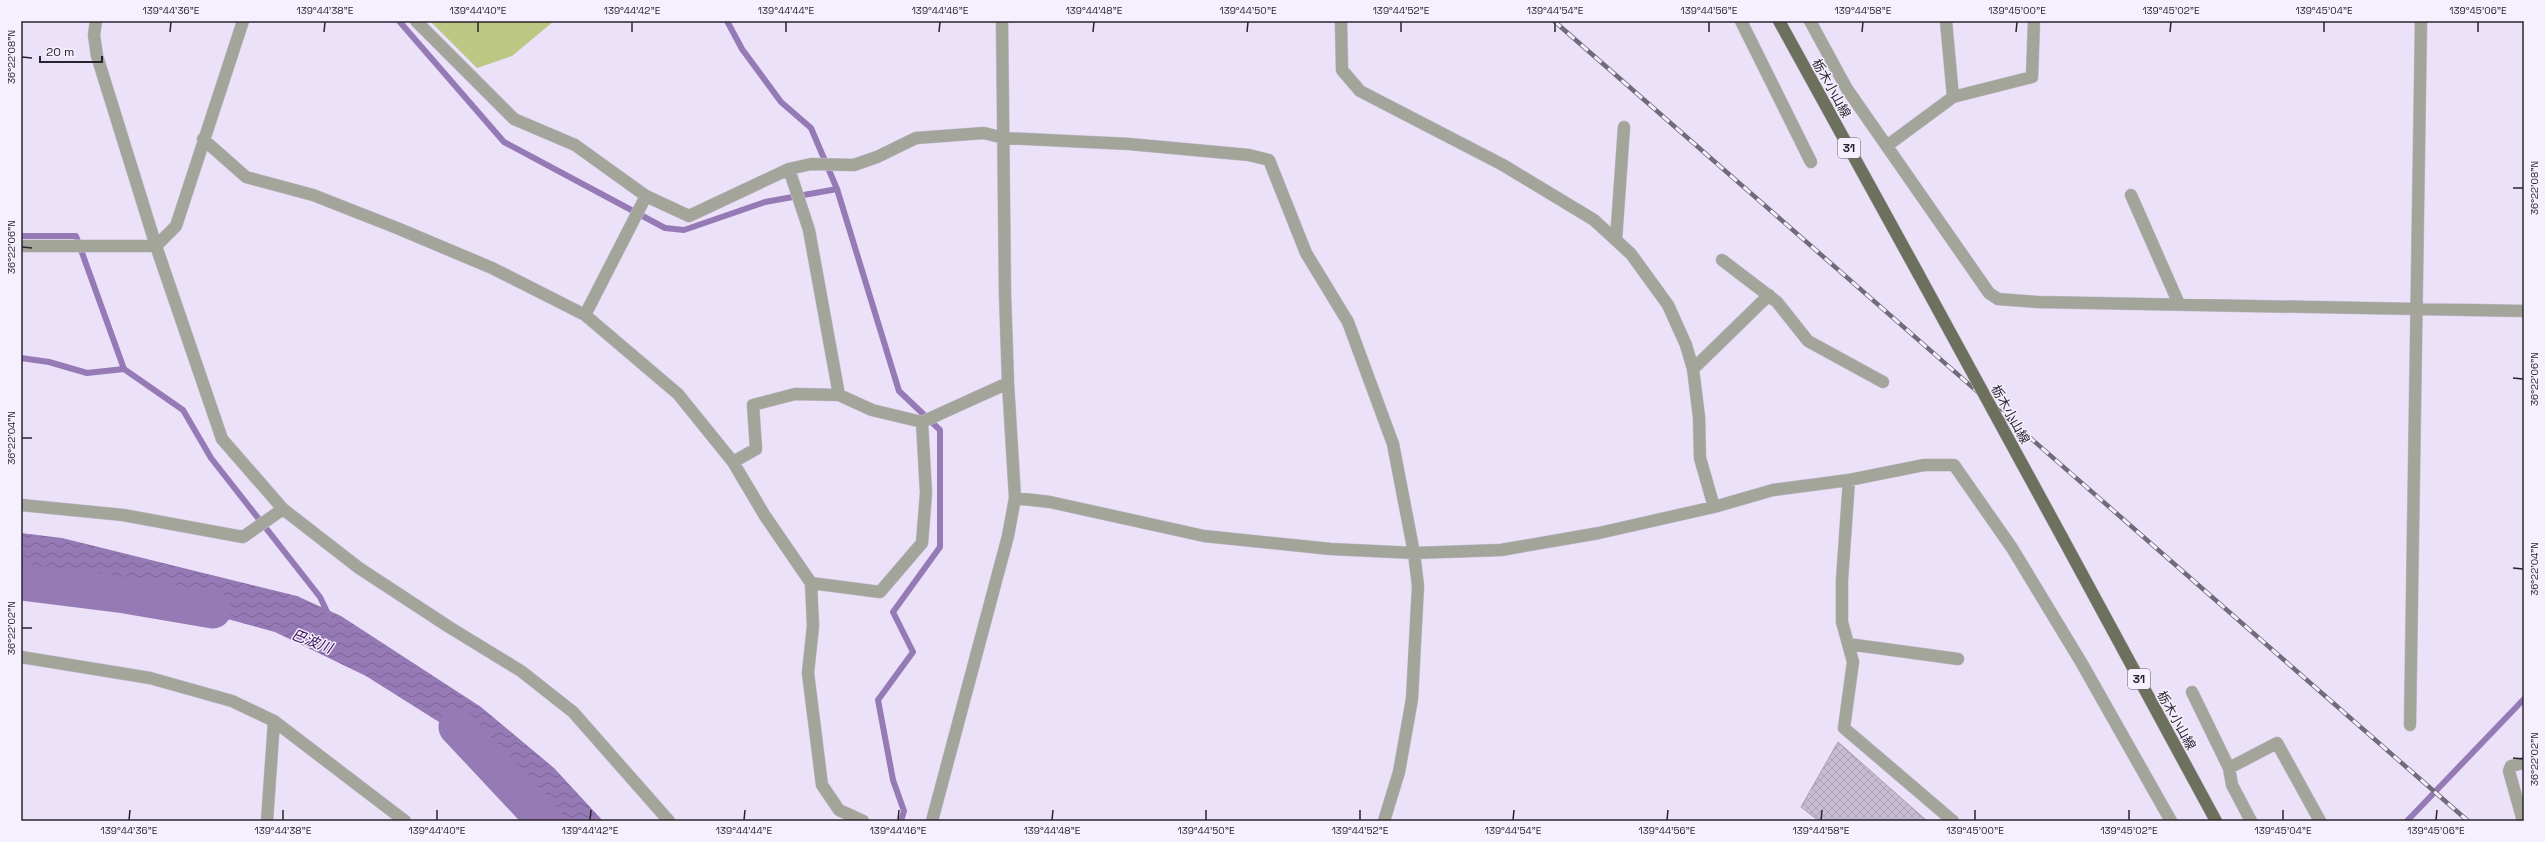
<svg xmlns="http://www.w3.org/2000/svg" width="2545" height="842" viewBox="0 0 2545 842" font-family="'Space Grotesk','Noto Sans JP',sans-serif">
<style>
.park{fill:#bcc783}
.water{fill:url(#water-waves)}
.lines{fill:none;stroke-linecap:round;stroke-linejoin:round}
.stream{stroke:#967ab6;stroke-width:6}
.river{stroke:#967ab6;stroke-width:37}
.building{fill:url(#building-cross-hatch);stroke:#a69cb2}
.minor-casing{stroke:#c8bfd3;stroke-width:13}
.major-casing{stroke:#c8bfd3;stroke-width:13}
.minor{stroke:#a3a59b;stroke-width:12}
.major{stroke:#6c705d;stroke-width:12}
.rail-casing{stroke:#716b79;stroke-width:4.5}
.rail{stroke:#f6f0fe;stroke-width:3;stroke-dasharray:9;stroke-linecap:butt}
.major-bridge-casing{stroke:#c8bfd3;stroke-width:13;stroke-linecap:butt}
.major-bridge{stroke:#6c705d;stroke-width:12}
.ticks{fill:none;stroke:#28242d;stroke-width:1.5}
.labels{text-anchor:middle;stroke-width:3;stroke-linejoin:round;paint-order:stroke}
.shield{fill:#f6f0fe;stroke:#66616c;stroke-width:1}
.shield-label{font-size:12px;font-weight:bold;fill:#28242d}
.street-label{font-size:13px;fill:#28242d;stroke:#f6f0fe}
.water-label{font-size:14px;font-style:italic;fill:#390f59;stroke:#f6f0fe}
.neatline{fill:none;stroke:#28242d;stroke-width:1.5}
.ticks-label{font-size:10px;text-anchor:middle;fill:#28242d}
</style>
<defs>
<pattern id="water-waves" width="16" height="10" patternUnits="userSpaceOnUse"><rect width="16" height="10" fill="#967ab6"/><path d="M0 5q4-4 8 0t8 0" fill="none" stroke="#7a6494"/></pattern>
<pattern id="building-cross-hatch" width="8" height="8" patternUnits="userSpaceOnUse"><rect width="8" height="8" fill="#c6bcd3"/><path d="M0 0l8 8M0 8l8-8" fill="none" stroke="#aaa1b5"/></pattern>
</defs>
<rect width="100%" height="100%" fill="#ebe1f8"/>
<path class="park" d="M 430,21 L 554,21 L 512,56 L 477,68 Z"/>
<path class="water" d="M 21,533 L 62,538 L 297,596 L 341,616 L 481,707 L 554,768 L 603,821 L 561,821 L 536,797 L 439,722 L 366,676 L 275,632 L 109,587 L 21,573 Z"/>
<g class="lines">
<path class="stream" d="M 399,21 L 504,142 L 665,228 L 684,230 L 765,202 L 837,189 L 899,391 L 940,430 L 940,547 L 893,612 L 913,652 L 878,700 L 893,780 L 904,811 L 901,821
M 727,21 L 742,49 L 781,102 L 811,128 L 837,189
M 21,236 L 76,236 L 124,369
M 21,358 L 49,362 L 87,373 L 124,369 L 183,410 L 211,458 L 320,597 L 329,616
M 2407,821 L 2524,699"/>
<path class="river" d="M 21,582 L 125,595 L 213,610
M 457,727 L 545,821"/>
</g>
<path class="building" d="M 1838,742 L 1927,821 L 1819,821 L 1801,807 Z"/>
<g class="lines">
<g class="minor-casing">
<path id="minor" d="M 96,21 L 94,35 L 97,56 L 156,246 L 222,439 L 283,509 L 359,568 L 449,627 L 521,671 L 573,712 L 669,821
M 416,21 L 514,119 L 575,145 L 646,196 L 689,216 L 789,169 L 811,164 L 854,165 L 877,157 L 916,138 L 984,133 L 1004,138 L 1129,144 L 1249,155 L 1269,160 L 1306,253 L 1348,322 L 1393,444 L 1414,553 L 1418,586 L 1412,699 L 1399,772 L 1384,821
M 1341,21 L 1342,70 L 1360,91 L 1503,165 L 1594,220 L 1631,254 L 1668,305 L 1686,345 L 1693,369 L 1699,417 L 1700,458 L 1714,507
M 1741,21 L 1811,162
M 1810,21 L 1847,89 L 1989,293 L 1998,299 L 2038,302 L 2524,311
M 1946,21 L 1953,97
M 203,139 L 246,177 L 313,195 L 397,228 L 492,268 L 585,315 L 678,394 L 733,462 L 765,516 L 811,583 L 813,626 L 808,673 L 822,785 L 839,810 L 863,821
M 1888,145 L 1953,97 L 2032,77 L 2034,21
M 789,169 L 809,230 L 839,395
M 2131,195 L 2179,304
M 1616,240 L 1624,127
M 21,246 L 156,246 L 176,226 L 243,21
M 1722,260 L 1777,302 L 1808,341 L 1883,382
M 585,315 L 646,196
M 1693,369 L 1769,295
M 733,462 L 756,449 L 753,405 L 795,394 L 839,395 L 872,410 L 922,422 L 1008,383
M 1849,480 L 1842,580 L 1842,622 L 1853,662 L 1844,728 L 1953,821
M 1015,498 L 1050,502 L 1204,536 L 1331,549 L 1414,553 L 1501,550 L 1599,533 L 1714,507 L 1773,490 L 1849,480 L 1924,465 L 1954,465 L 2012,548 L 2081,662 L 2171,821
M 21,505 L 123,515 L 243,537 L 283,509
M 811,583 L 880,592 L 922,543 L 926,493 L 922,422
M 1848,644 L 1958,659
M 21,657 L 150,678 L 232,701 L 274,721 L 405,821
M 2192,692 L 2229,768 L 2232,785 L 2251,821
M 2410,725 L 2421,21
M 2229,768 L 2277,743 L 2320,821
M 267,821 L 274,721
M 932,821 L 1008,536 L 1015,498 L 1008,383 L 1005,293 L 1002,21
M 2523,821 L 2509,771 L 2511,766 L 2524,763"/>
</g>
<g class="major-casing">
<path id="major" d="M 1779,21 L 1919,275
M 2062,537 L 2216,821"/>
</g>
<use href="#minor" class="minor"/>
<use href="#major" class="major"/>
<g class="rail-casing">
<path id="rail" d="M 1554,21 L 2468,821"/>
</g>
<use href="#rail" class="rail"/>
<g class="major-bridge-casing">
<path id="major-bridge" d="M 1919,275 L 2062,537"/>
</g>
<use href="#major-bridge" class="major-bridge"/>
</g>
<path class="ticks" d="M 170,32 L 171,22M 324,32 L 325,22M 478,32 L 478,22M 632,32 L 632,22M 786,32 L 786,22M 939,32 L 940,22M 1093,32 L 1094,22M 1247,32 L 1248,22M 1401,32 L 1401,22M 1555,32 L 1555,22M 1709,32 L 1709,22M 1862,32 L 1863,22M 2016,32 L 2017,22M 2170,32 L 2171,22M 2324,32 L 2324,22M 2478,32 L 2478,22M 22,57 L 32,58M 2513,188 L 2523,188M 22,247 L 32,248M 2513,378 L 2523,379M 22,438 L 32,438M 2513,568 L 2523,569M 22,628 L 32,628M 2513,758 L 2523,759M 129,820 L 130,810M 283,820 L 283,810M 437,820 L 437,810M 590,820 L 591,810M 744,820 L 745,810M 898,820 L 899,810M 1052,820 L 1053,810M 1206,820 L 1206,810M 1360,820 L 1360,810M 1513,820 L 1514,810M 1667,820 L 1668,810M 1821,820 L 1822,810M 1975,820 L 1975,810M 2129,820 L 2129,810M 2283,820 L 2283,810M 2436,820 L 2437,810"/>
<g class="labels">
<g class="shield">
<rect x="1838" y="138" width="22" height="20" rx="3"/>
<rect x="2128" y="669" width="22" height="20" rx="3"/>
</g>
<g class="shield-label">
<text x="1849" y="152">31</text>
<text x="2139" y="683">31</text>
</g>
<g class="street-label">
<text transform="translate(1832 88) rotate(61)" y="5">栃木小山線</text>
<text transform="translate(2011 414) rotate(61)" y="5">栃木小山線</text>
<text transform="translate(2177 720) rotate(61)" y="5">栃木小山線</text>
</g>
<g class="water-label">
<text transform="translate(312 641) rotate(21)" y="5">巴波川</text>
</g>
</g>
<rect width="2545" height="842" fill="none" stroke="#f6f0fe" stroke-width="44"/>
<path d="M40 56v6h62v-6" fill="none" stroke="#28242d" stroke-width="2"/>
<text x="46" y="56" font-size="12" fill="#28242d" stroke="#f6f0fe" stroke-width="3" paint-order="stroke">20 m</text>
<rect x="22" y="22" width="2501" height="798" class="neatline"/>
<g class="ticks-label">
<text x="171" y="14">139°44'36"E</text>
<text x="325" y="14">139°44'38"E</text>
<text x="478" y="14">139°44'40"E</text>
<text x="632" y="14">139°44'42"E</text>
<text x="786" y="14">139°44'44"E</text>
<text x="940" y="14">139°44'46"E</text>
<text x="1094" y="14">139°44'48"E</text>
<text x="1248" y="14">139°44'50"E</text>
<text x="1401" y="14">139°44'52"E</text>
<text x="1555" y="14">139°44'54"E</text>
<text x="1709" y="14">139°44'56"E</text>
<text x="1863" y="14">139°44'58"E</text>
<text x="2017" y="14">139°45'00"E</text>
<text x="2171" y="14">139°45'02"E</text>
<text x="2324" y="14">139°45'04"E</text>
<text x="2478" y="14">139°45'06"E</text>
<text transform="translate(11 57) rotate(-90)" y="4">36°22'08"N</text>
<text transform="translate(2534 188) rotate(-90)" y="4">36°22'08"N</text>
<text transform="translate(11 247) rotate(-90)" y="4">36°22'06"N</text>
<text transform="translate(2534 379) rotate(-90)" y="4">36°22'06"N</text>
<text transform="translate(11 438) rotate(-90)" y="4">36°22'04"N</text>
<text transform="translate(2534 569) rotate(-90)" y="4">36°22'04"N</text>
<text transform="translate(11 628) rotate(-90)" y="4">36°22'02"N</text>
<text transform="translate(2534 759) rotate(-90)" y="4">36°22'02"N</text>
<text x="129" y="834">139°44'36"E</text>
<text x="283" y="834">139°44'38"E</text>
<text x="437" y="834">139°44'40"E</text>
<text x="590" y="834">139°44'42"E</text>
<text x="744" y="834">139°44'44"E</text>
<text x="898" y="834">139°44'46"E</text>
<text x="1052" y="834">139°44'48"E</text>
<text x="1206" y="834">139°44'50"E</text>
<text x="1360" y="834">139°44'52"E</text>
<text x="1513" y="834">139°44'54"E</text>
<text x="1667" y="834">139°44'56"E</text>
<text x="1821" y="834">139°44'58"E</text>
<text x="1975" y="834">139°45'00"E</text>
<text x="2129" y="834">139°45'02"E</text>
<text x="2283" y="834">139°45'04"E</text>
<text x="2436" y="834">139°45'06"E</text>
</g>
</svg>
